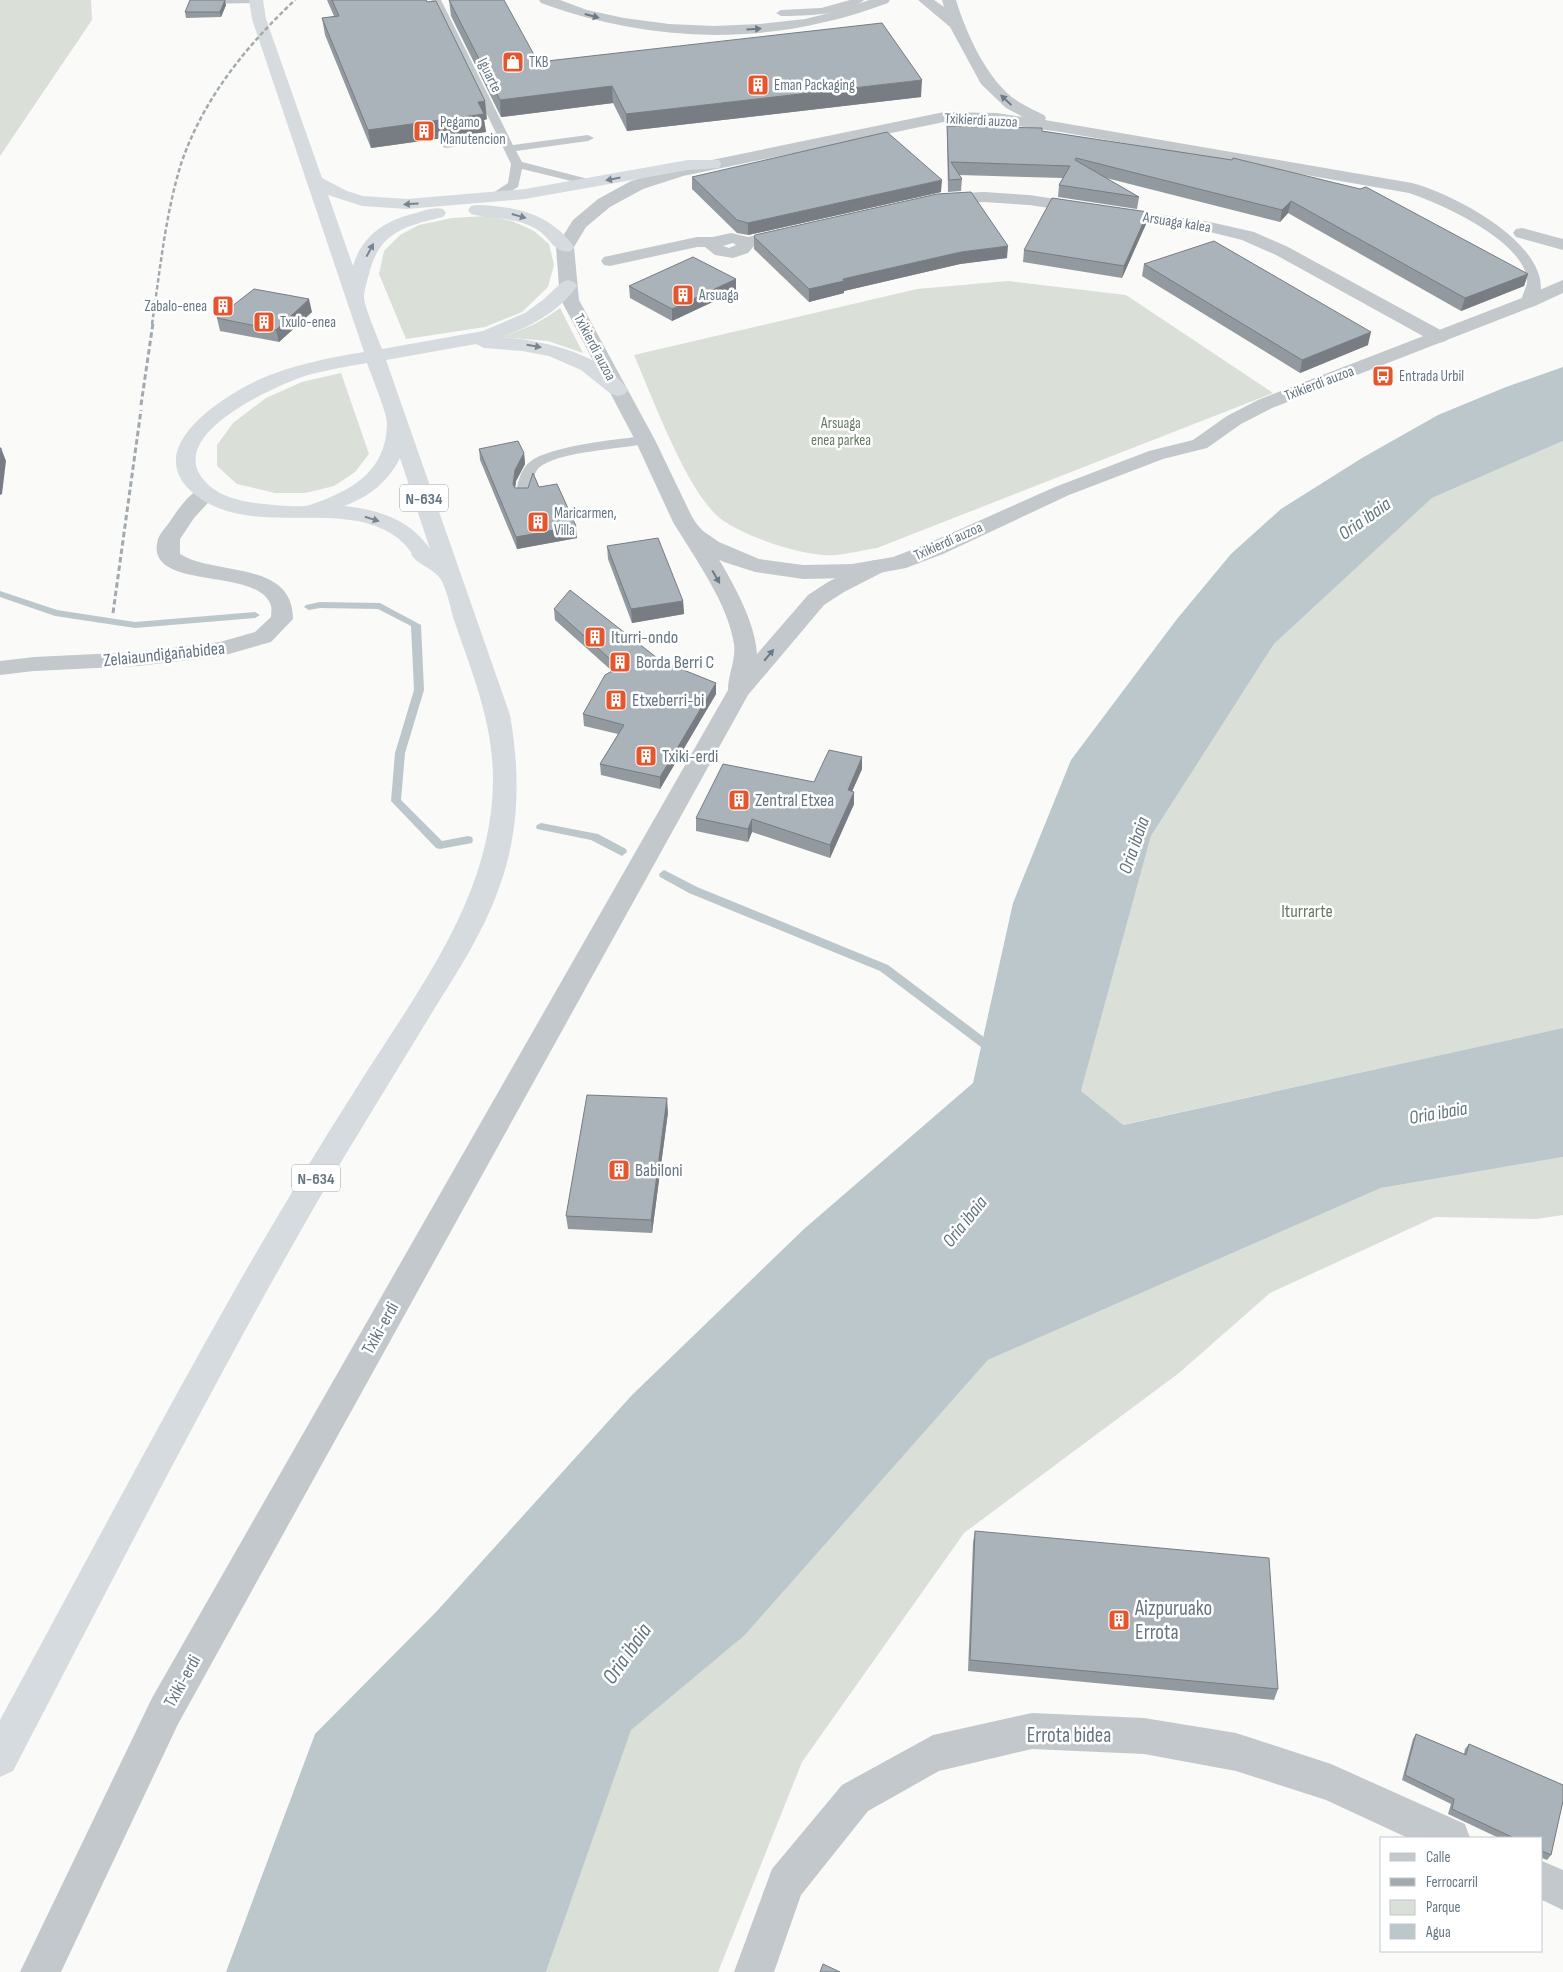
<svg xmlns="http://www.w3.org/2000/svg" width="1563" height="1972" viewBox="0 0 1563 1972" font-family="'Sofia Sans Condensed',sans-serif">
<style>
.green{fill:#dadfd7}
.water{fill:#bbc7cb}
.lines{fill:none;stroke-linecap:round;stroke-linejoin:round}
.stream{fill:#bbc7cb;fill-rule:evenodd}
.service{fill:#c3c8cc;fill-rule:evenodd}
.minor{fill:#c3c8cc;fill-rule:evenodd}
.tertiary{fill:#c3c8cc;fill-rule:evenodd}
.trunk{fill:#d6dbdf;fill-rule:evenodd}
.rail-far1{stroke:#a2aab0;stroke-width:2.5;stroke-dasharray:4.5 2.5;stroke-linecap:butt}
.rail{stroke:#a2aab0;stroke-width:3;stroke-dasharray:5.5 3;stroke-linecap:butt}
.wall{fill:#929a9f}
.shaded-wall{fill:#777d82}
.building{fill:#aab3b9;stroke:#777d82}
.oneway{fill:#6a7a87}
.oneway2{fill:#768591}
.labels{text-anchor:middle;stroke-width:5;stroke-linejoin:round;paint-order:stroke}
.far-poi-label{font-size:15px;fill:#657683;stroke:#fff;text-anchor:start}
.far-street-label{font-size:15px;fill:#657683;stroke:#fff}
.far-park-label{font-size:15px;fill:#687a64;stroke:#fff}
.shield{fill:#fff;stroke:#939fa8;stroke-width:1}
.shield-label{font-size:16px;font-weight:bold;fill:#657683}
.poi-label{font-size:18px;fill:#657683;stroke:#fff;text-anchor:start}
.street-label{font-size:18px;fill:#657683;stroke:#fff}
.park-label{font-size:18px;fill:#687a64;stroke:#fff}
.water-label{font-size:19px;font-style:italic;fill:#60757c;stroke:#fff}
.near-poi-label{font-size:21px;fill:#657683;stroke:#fff;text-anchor:start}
.near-street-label{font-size:21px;fill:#657683;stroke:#fff}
.near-water-label{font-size:22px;font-style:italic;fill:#60757c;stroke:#fff}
</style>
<rect width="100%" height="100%" fill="#fafaf8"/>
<path class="green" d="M 0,0 L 91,0 L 92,20 L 0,156 Z
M 486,216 L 512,221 L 534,231 L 549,244 L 554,265 L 548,287 L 522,312 L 485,327 L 406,339 L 379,274 L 384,251 L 400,235 L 419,225 L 452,218 Z
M 1008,281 L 1126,295 L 1273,393 L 877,548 C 863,550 849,554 836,555 C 806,558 745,537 721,519 C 687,493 652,396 634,355 L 917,289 Z
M 560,308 L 583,353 L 548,341 L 501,337 C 524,330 541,322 560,308 Z
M 341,373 L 369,454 L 355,472 L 334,486 L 305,493 L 275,493 L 237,484 L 217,466 L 217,445 L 233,423 L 266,398 L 302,382 Z
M 1563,441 L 1563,1028 L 1122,1125 L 1081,1091 L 1151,836 L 1274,644 L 1432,498 Z
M 1563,1157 L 1563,1215 L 1536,1219 L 1435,1217 L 1270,1293 L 1179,1373 L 964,1533 L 802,1762 L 718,1972 L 546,1972 L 631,1729 L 745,1635 L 988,1360 L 1381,1188 Z"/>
<path class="water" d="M 1563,367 L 1563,441 L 1432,498 L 1274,644 L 1151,836 L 1081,1091 L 1123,1125 L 1563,1028 L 1563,1157 L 1381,1188 L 988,1360 L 745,1635 L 631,1730 L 546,1972 L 226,1972 L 315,1734 L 437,1611 L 632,1395 L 804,1229 L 973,1083 L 1013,903 L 1071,760 L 1177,619 L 1231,554 L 1281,509 L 1362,458 L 1438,415 L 1506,387 Z"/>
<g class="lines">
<path class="stream" d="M 0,591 L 57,610 L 135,622 L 255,612 L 260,615 L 255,618 L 135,628 L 55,616 L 0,597 Z
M 320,602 L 380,603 L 421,625 L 424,690 L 405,753 L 401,800 L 442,841 L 468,836 L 472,837 L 473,840 L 472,843 L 440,849 L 436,848 L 391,801 L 395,753 L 414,690 L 411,626 L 378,609 L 320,608 L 309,610 L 304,607 L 306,605 Z
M 541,823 L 598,834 L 626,849 L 627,852 L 622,856 L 591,840 L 537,829 L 536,827 L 537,825 Z
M 664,870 L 697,887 L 888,965 L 997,1047 L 999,1050 L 997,1053 L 989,1053 L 880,971 L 689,893 L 660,877 L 659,874 Z"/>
<path class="service" d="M 196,0 L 261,0 L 256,3 L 200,4 L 196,3 Z
M 431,0 L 441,0 L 513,145 L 588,135 L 594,138 L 588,141 L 516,151 L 522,162 L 596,181 L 598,183 L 596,185 L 592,186 L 522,169 L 518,187 L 498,199 L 490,199 L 488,197 L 490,195 L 508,183 L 511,164 L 499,139 L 447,148 L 443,147 L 441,145 L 443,143 L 496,133 Z
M 850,0 L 864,0 C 848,15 803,16 781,16 L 776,13 L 781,10 L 821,8 Z
M 645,436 L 650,437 L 652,440 L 650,443 C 626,449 552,451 537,470 C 531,479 534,491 528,499 L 518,499 L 516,496 C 517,484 520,469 531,461 C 550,446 619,439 645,436 Z"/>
<path class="minor" d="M 984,192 L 1029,195 L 1210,222 L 1254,232 L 1288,247 L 1446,333 L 1449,337 L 1446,341 L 1439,343 L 1432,341 L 1276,255 L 1242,240 L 1210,232 L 1029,205 L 984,202 L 939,204 L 933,203 L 930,199 L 933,195 L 939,194 Z
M 789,228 L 795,229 L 798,233 L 795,237 L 754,246 L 748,253 L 733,258 L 715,255 L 705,247 L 697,247 L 610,266 L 604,265 L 601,261 L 604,257 L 697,237 L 713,237 L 731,233 L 748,237 ZM 733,243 L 736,245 L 729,248 L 723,246 Z
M 1522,228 L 1563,239 L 1563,250 L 1516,237 L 1513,233 L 1516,229 Z
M 1563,280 L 1563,293 L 1537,305 L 1530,307 L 1523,305 L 1521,301 L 1523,297 Z
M 206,487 L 213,489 L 217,493 L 194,518 L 180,539 L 180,554 C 215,576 293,560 293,619 L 271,642 L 222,656 L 138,666 L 34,671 L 0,675 L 0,661 L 34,657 L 138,652 L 220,642 L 255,632 L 271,617 C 271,614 272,609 271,606 C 259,565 143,593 158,539 C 160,533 167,526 171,520 C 179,508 191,490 206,487 Z
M 684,516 L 692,517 C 715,552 755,612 757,654 L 808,595 L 828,582 L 867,562 L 875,560 L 883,562 L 886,567 L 883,572 L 844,592 L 824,605 L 748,695 L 178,1724 L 61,1972 L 20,1972 L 152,1698 L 728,690 C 728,674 736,660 734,644 C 728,603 694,557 673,522 L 676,517 Z
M 1032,1713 L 1144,1718 L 1236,1733 L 1331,1764 L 1465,1824 L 1470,1838 L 1408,1838 L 1326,1800 L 1236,1771 L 1144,1754 L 1032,1749 L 939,1771 L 868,1811 L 801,1895 L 774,1972 L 734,1972 L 772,1869 L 842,1785 L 933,1735 Z
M 1542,1861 L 1563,1870 L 1563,1910 L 1542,1900 Z"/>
<path class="tertiary" d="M 539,0 L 560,0 L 587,10 L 624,18 L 669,24 L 714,26 L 760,24 L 805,19 L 842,10 L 869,0 L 890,0 L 888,3 C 773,46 656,45 541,3 Z
M 918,0 L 934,0 L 944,7 L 942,0 L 956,0 C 966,33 988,83 1019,102 C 1027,107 1036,111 1044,115 L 1046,118 L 1045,120 L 1412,183 C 1452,193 1563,249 1537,305 L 1272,408 L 1241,424 L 1207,448 L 1163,459 L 1069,495 L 943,554 L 906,568 L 852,578 L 803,579 L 755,572 L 724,562 L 703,552 L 687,541 L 673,522 L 635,440 L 561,300 L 559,286 L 556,247 L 573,220 L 598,199 L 631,181 L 673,168 L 944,112 L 996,113 L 1023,117 L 1006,108 L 981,84 L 950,27 ZM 944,122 L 996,123 L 1061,132 L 1409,193 C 1440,203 1529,243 1527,283 C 1526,288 1523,293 1522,298 L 1258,400 L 1227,416 L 1193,440 L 1149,451 L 1055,487 L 927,544 L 893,557 L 852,564 L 803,565 L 759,559 L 719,542 L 703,531 L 694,521 L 655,440 L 579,300 L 574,247 L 586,227 L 610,207 L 643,189 L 683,176 Z"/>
<path class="trunk" d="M 249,0 L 263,0 L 266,19 L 322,178 L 347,191 L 363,196 L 407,199 L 525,189 L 688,160 L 719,160 L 721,164 L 719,168 L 688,170 L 525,199 L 407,209 L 362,206 L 328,195 L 353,266 C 362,235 386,220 416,213 C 425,210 434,207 443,209 L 446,213 L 443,217 C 405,226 379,232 369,274 C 367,281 364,291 364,297 C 364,306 378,338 382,349 L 483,331 L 525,313 L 544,299 L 562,282 L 568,280 L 574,282 L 577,286 C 560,311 530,327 502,337 C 544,341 602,353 628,390 L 625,394 L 618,396 L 611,394 L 581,370 L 549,356 L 522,351 L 484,348 L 476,344 L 386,360 L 510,715 C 520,772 520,830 500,885 C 484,932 456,974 430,1016 C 392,1079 353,1141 316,1204 C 209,1390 112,1581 13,1771 L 0,1777 L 0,1720 C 80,1573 158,1425 241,1279 C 279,1213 318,1148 359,1084 C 418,990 493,895 493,779 C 493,722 472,673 454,620 C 451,610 446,585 439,577 C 434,571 424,566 417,561 C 406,550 417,558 406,546 C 394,531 369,522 350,520 C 300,513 242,528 198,497 C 137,452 218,399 258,380 C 291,365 328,358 364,352 L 252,19 ZM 367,363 C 371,375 388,415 387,424 C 386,473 350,491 310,505 C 300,508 275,505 264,504 C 242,502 217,497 203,479 C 166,433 277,385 308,375 C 327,370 348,366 367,363 ZM 400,458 L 430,549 C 411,520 377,509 344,506 C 369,497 388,482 400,458 Z
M 477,205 C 515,206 551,214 574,247 L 571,251 C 556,255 550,238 538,230 C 515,216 495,220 471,214 L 468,210 L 471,206 Z"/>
<path class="rail-far1" d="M 152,324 C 160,271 165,216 181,164 C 203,99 246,46 295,0"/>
<path class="rail" d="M 141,405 L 153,323
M 113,613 L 141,410"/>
</g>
<path class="wall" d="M 327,0 L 426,0 L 487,119 L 484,120 L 486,132 L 371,148 L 325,35 L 322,18 L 334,16 Z
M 449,0 L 538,62 L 921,97 L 627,131 L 613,103 L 501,117 L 451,16 Z
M 226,5 L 221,17 L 186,18 L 185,12 Z
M 947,126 L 1042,131 L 1232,160 L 1528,274 L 1524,286 L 1461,311 L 1288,213 L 1280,222 L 1106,178 L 1139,197 L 1137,209 L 1058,197 L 1059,185 L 1063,178 L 959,175 L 962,179 L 961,191 L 948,192 L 947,137 Z
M 692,177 L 941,192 L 748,235 L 737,233 L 692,189 Z
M 1146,224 L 1122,278 L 1023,262 L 1024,250 Z
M 754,237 L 1007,258 L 960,264 L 844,291 L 844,293 L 809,302 L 754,249 Z
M 1144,264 L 1368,345 L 1300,373 L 1142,276 Z
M 736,279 L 736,291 L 672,321 L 630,298 L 629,286 Z
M 312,312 L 279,342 L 220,331 L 217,318 Z
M 479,449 L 524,453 L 525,464 L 516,481 L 515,488 L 528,488 L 539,487 L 577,538 L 517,549 L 480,460 Z
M 607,546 L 683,601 L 684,614 L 632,623 L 608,559 Z
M 554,609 L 661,661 L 716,683 L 716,694 L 660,789 L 601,775 L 600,764 L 618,734 L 584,726 L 583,714 L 612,671 L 555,620 Z
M 862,757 L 862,769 L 852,791 L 854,804 L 830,858 L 752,832 L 748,842 L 696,831 L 696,818 L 814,782 Z
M 668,1112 L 652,1233 L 568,1229 L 566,1216 Z
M 975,1531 L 1278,1689 L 1274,1700 L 968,1671 L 973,1542 Z
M 1416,1734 L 1464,1754 L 1465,1749 L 1469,1744 L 1563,1785 L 1563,1801 L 1551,1855 L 1547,1860 L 1542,1858 L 1542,1838 L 1499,1838 L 1448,1814 L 1451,1804 L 1402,1780 L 1413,1739 Z"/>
<path class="shaded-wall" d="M 225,0 L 226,5 L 221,17 L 220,12 Z
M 922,80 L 921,97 L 627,131 L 626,114 Z
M 612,86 L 613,103 L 501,117 L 500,100 Z
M 485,101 L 487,119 L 484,120 L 486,132 L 371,148 L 368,130 L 478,102 Z
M 942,180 L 941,192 L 748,235 L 748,223 Z
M 1291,201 L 1288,213 L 1280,222 L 1282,210 Z
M 1148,212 L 1146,224 L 1122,278 L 1124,266 Z
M 1008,246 L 1007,258 L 960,264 L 844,291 L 844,293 L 809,302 L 809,289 L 843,279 L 961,252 Z
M 1528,274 L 1524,286 L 1461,311 L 1465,298 Z
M 736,279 L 736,291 L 672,321 L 672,309 Z
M 309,299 L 312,312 L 279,342 L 276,330 Z
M 1371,332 L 1368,345 L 1300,373 L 1302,360 Z
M 1,448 L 6,461 L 2,494 L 0,495 L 0,461 Z
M 524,453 L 525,464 L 516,481 L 514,496 L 513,484 L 515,470 Z
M 576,526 L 577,538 L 517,549 L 516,537 Z
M 683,601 L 684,614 L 632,623 L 631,609 Z
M 716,683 L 716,694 L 660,789 L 660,777 Z
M 862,757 L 862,769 L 847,803 L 848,790 Z
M 854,792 L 854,804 L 830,858 L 830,845 Z
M 752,819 L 752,832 L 748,842 L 748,829 Z
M 667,1098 L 668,1112 L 652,1233 L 651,1220 Z"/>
<path class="building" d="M 190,0 L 225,0 L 220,12 L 185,12 Z
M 332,0 L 426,0 L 427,2 L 436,1 L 485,101 L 478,102 L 484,114 L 368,130 L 322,18 L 339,16 Z
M 449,0 L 504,0 L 538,62 L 882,23 L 922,80 L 626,114 L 612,86 L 500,100 Z
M 947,126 L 1042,128 L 1042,131 L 1232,160 L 1233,158 L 1360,189 L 1366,187 L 1528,274 L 1465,298 L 1291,201 L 1282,210 L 1076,158 L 1075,160 L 1139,197 L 1059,185 L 1070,166 L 951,162 L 962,179 L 949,180 Z
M 887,132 L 942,180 L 748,223 L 737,220 L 692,177 Z
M 971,192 L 1008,246 L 961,252 L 843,279 L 844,281 L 809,289 L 754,237 L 755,235 L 937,194 Z
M 1052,198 L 1148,212 L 1124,266 L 1024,250 Z
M 1214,241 L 1371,332 L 1302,360 L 1144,264 Z
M 693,257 L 736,279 L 672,309 L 629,286 Z
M 254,289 L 309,299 L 276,330 L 217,318 Z
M 518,441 L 524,453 L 515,470 L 513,484 L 515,488 L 528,488 L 533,473 L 539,487 L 557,484 L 576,526 L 516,537 L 479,449 Z
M 0,448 L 1,448 L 0,461 Z
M 658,538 L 683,601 L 631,609 L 607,546 Z
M 570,590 L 661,661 L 716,683 L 660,777 L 600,764 L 624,725 L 583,714 L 605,675 L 619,667 L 554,609 Z
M 829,750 L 862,757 L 848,790 L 854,792 L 830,845 L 752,819 L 748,829 L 696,818 L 723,764 L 814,782 Z
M 587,1095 L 667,1098 L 651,1220 L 566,1216 Z
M 975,1531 L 1269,1558 L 1278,1689 L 970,1660 Z
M 1416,1734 L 1466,1755 L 1469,1744 L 1563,1785 L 1563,1801 L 1551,1855 L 1542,1851 L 1542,1838 L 1514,1838 L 1452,1809 L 1454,1799 L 1405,1775 Z
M 823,1964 L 840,1972 L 820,1972 Z"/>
<defs><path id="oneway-solid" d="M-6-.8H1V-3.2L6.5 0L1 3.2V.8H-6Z" transform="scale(1.25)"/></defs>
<g class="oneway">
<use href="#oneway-solid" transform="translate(592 16) rotate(15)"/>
<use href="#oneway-solid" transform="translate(754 29) rotate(-3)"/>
<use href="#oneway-solid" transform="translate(1006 100) rotate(-137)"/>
<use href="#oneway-solid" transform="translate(716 577) rotate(60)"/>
<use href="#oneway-solid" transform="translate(769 655) rotate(-50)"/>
</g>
<g class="oneway2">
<use href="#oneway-solid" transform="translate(613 179) rotate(169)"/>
<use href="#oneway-solid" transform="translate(411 204) rotate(177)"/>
<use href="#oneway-solid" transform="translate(519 216) rotate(16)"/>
<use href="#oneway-solid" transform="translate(370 250) rotate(-62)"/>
<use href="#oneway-solid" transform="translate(534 346) rotate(10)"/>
<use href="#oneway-solid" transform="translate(372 519) rotate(17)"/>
</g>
<defs>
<g id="shop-square" transform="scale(1.125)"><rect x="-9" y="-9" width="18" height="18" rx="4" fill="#e4572e" stroke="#fff"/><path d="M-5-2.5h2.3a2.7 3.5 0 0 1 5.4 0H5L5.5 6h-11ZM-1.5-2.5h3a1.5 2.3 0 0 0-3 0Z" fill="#fff"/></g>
<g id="building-square" transform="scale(1.125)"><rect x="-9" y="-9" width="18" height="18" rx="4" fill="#e4572e" stroke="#fff"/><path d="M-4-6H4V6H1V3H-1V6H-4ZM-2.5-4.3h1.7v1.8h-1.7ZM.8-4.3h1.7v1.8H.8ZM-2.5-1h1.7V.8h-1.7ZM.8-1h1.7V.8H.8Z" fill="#fff"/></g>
<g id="bus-square" transform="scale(1.125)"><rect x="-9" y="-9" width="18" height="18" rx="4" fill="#e4572e" stroke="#fff"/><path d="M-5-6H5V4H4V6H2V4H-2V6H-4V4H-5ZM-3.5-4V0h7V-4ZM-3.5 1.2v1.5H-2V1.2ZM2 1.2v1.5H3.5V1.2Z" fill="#fff"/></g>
</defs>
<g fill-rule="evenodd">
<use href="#shop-square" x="513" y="62"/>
<use href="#building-square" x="758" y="85"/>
<use href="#building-square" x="424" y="131"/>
<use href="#building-square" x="683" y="295"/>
<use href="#building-square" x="223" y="306"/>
<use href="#building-square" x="264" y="322"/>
<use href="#bus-square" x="1383" y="376"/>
<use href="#building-square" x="538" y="522"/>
<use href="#building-square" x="595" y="637"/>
<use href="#building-square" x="620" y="662"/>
<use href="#building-square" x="616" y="700"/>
<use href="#building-square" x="646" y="756"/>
<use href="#building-square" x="739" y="800"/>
<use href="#building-square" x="619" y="1170"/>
<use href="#building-square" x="1119" y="1620"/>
</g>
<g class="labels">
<g class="far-poi-label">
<text x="529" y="67">TKB</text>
<text x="774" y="90">Eman Packaging</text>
<text x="440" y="127">Pegamo<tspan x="440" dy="17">Manutencion</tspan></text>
<text x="699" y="300">Arsuaga</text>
<text x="207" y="311" text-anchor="end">Zabalo-enea</text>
<text x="280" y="327">Txulo-enea</text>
<text x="1399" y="381">Entrada Urbil</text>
<text x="554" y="518">Maricarmen,<tspan x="554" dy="17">Villa</tspan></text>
</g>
<g class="far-street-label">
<text transform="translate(490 75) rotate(64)" y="5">Iguarte</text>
<text transform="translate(981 120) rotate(3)" y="5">Txikierdi auzoa</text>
<text transform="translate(1177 222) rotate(9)" y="5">Arsuaga kalea</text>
<text transform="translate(595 347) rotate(62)" y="5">Txikierdi auzoa</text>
<text transform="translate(1319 383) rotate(-21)" y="5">Txikierdi auzoa</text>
<text transform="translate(948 541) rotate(-24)" y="5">Txikierdi auzoa</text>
</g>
<g class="far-park-label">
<text x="841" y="428">Arsuaga<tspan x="841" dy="17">enea parkea</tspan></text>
</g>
<g class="shield">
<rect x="400" y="484.5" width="48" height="27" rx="4"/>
<rect x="292" y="1164.5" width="48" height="27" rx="4"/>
</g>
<g class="shield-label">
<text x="424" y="504">N-634</text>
<text x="316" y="1184">N-634</text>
</g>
<g class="poi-label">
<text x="611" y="643">Iturri-ondo</text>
<text x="636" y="668">Borda Berri C</text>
<text x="632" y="706">Etxeberri-bi</text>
<text x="662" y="762">Txiki-erdi</text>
<text x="755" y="806">Zentral Etxea</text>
<text x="635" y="1176">Babiloni</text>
</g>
<g class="street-label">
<text transform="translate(164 654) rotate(-6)" y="6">Zelaiaundigañabidea</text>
<text transform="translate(380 1328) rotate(-61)" y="6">Txiki-erdi</text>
<text transform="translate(182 1681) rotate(-61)" y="6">Txiki-erdi</text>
</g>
<g class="park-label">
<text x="1307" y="917">Iturrarte</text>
</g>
<g class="water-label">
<text transform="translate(1364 518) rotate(-35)" y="7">Oria ibaia</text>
<text transform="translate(1133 845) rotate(-71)" y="7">Oria ibaia</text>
<text transform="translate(1438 1112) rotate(-10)" y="7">Oria ibaia</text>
<text transform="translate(964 1221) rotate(-51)" y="7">Oria ibaia</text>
</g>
<g class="near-poi-label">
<text x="1135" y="1615">Aizpuruako<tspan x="1135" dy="24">Errota</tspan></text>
</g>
<g class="near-street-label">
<text x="1069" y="1742">Errota bidea</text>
</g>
<g class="near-water-label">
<text transform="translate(626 1653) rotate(-55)" y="8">Oria ibaia</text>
</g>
</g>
<rect x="1380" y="1837" width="162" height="115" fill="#ffffff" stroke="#c1c8cd"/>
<rect x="1390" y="1853" width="25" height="8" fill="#c3c8cc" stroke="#c1c8cd"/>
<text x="1426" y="1862" font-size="15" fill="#657683">Calle</text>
<rect x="1390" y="1878" width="25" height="8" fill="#a2aab0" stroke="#c1c8cd"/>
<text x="1426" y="1887" font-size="15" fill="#657683">Ferrocarril</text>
<rect x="1390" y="1900" width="25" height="15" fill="#dadfd7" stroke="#c1c8cd"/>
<text x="1426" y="1912" font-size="15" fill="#657683">Parque</text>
<rect x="1390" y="1924" width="25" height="15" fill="#bbc7cb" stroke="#c1c8cd"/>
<text x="1426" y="1937" font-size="15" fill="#657683">Agua</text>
</svg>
